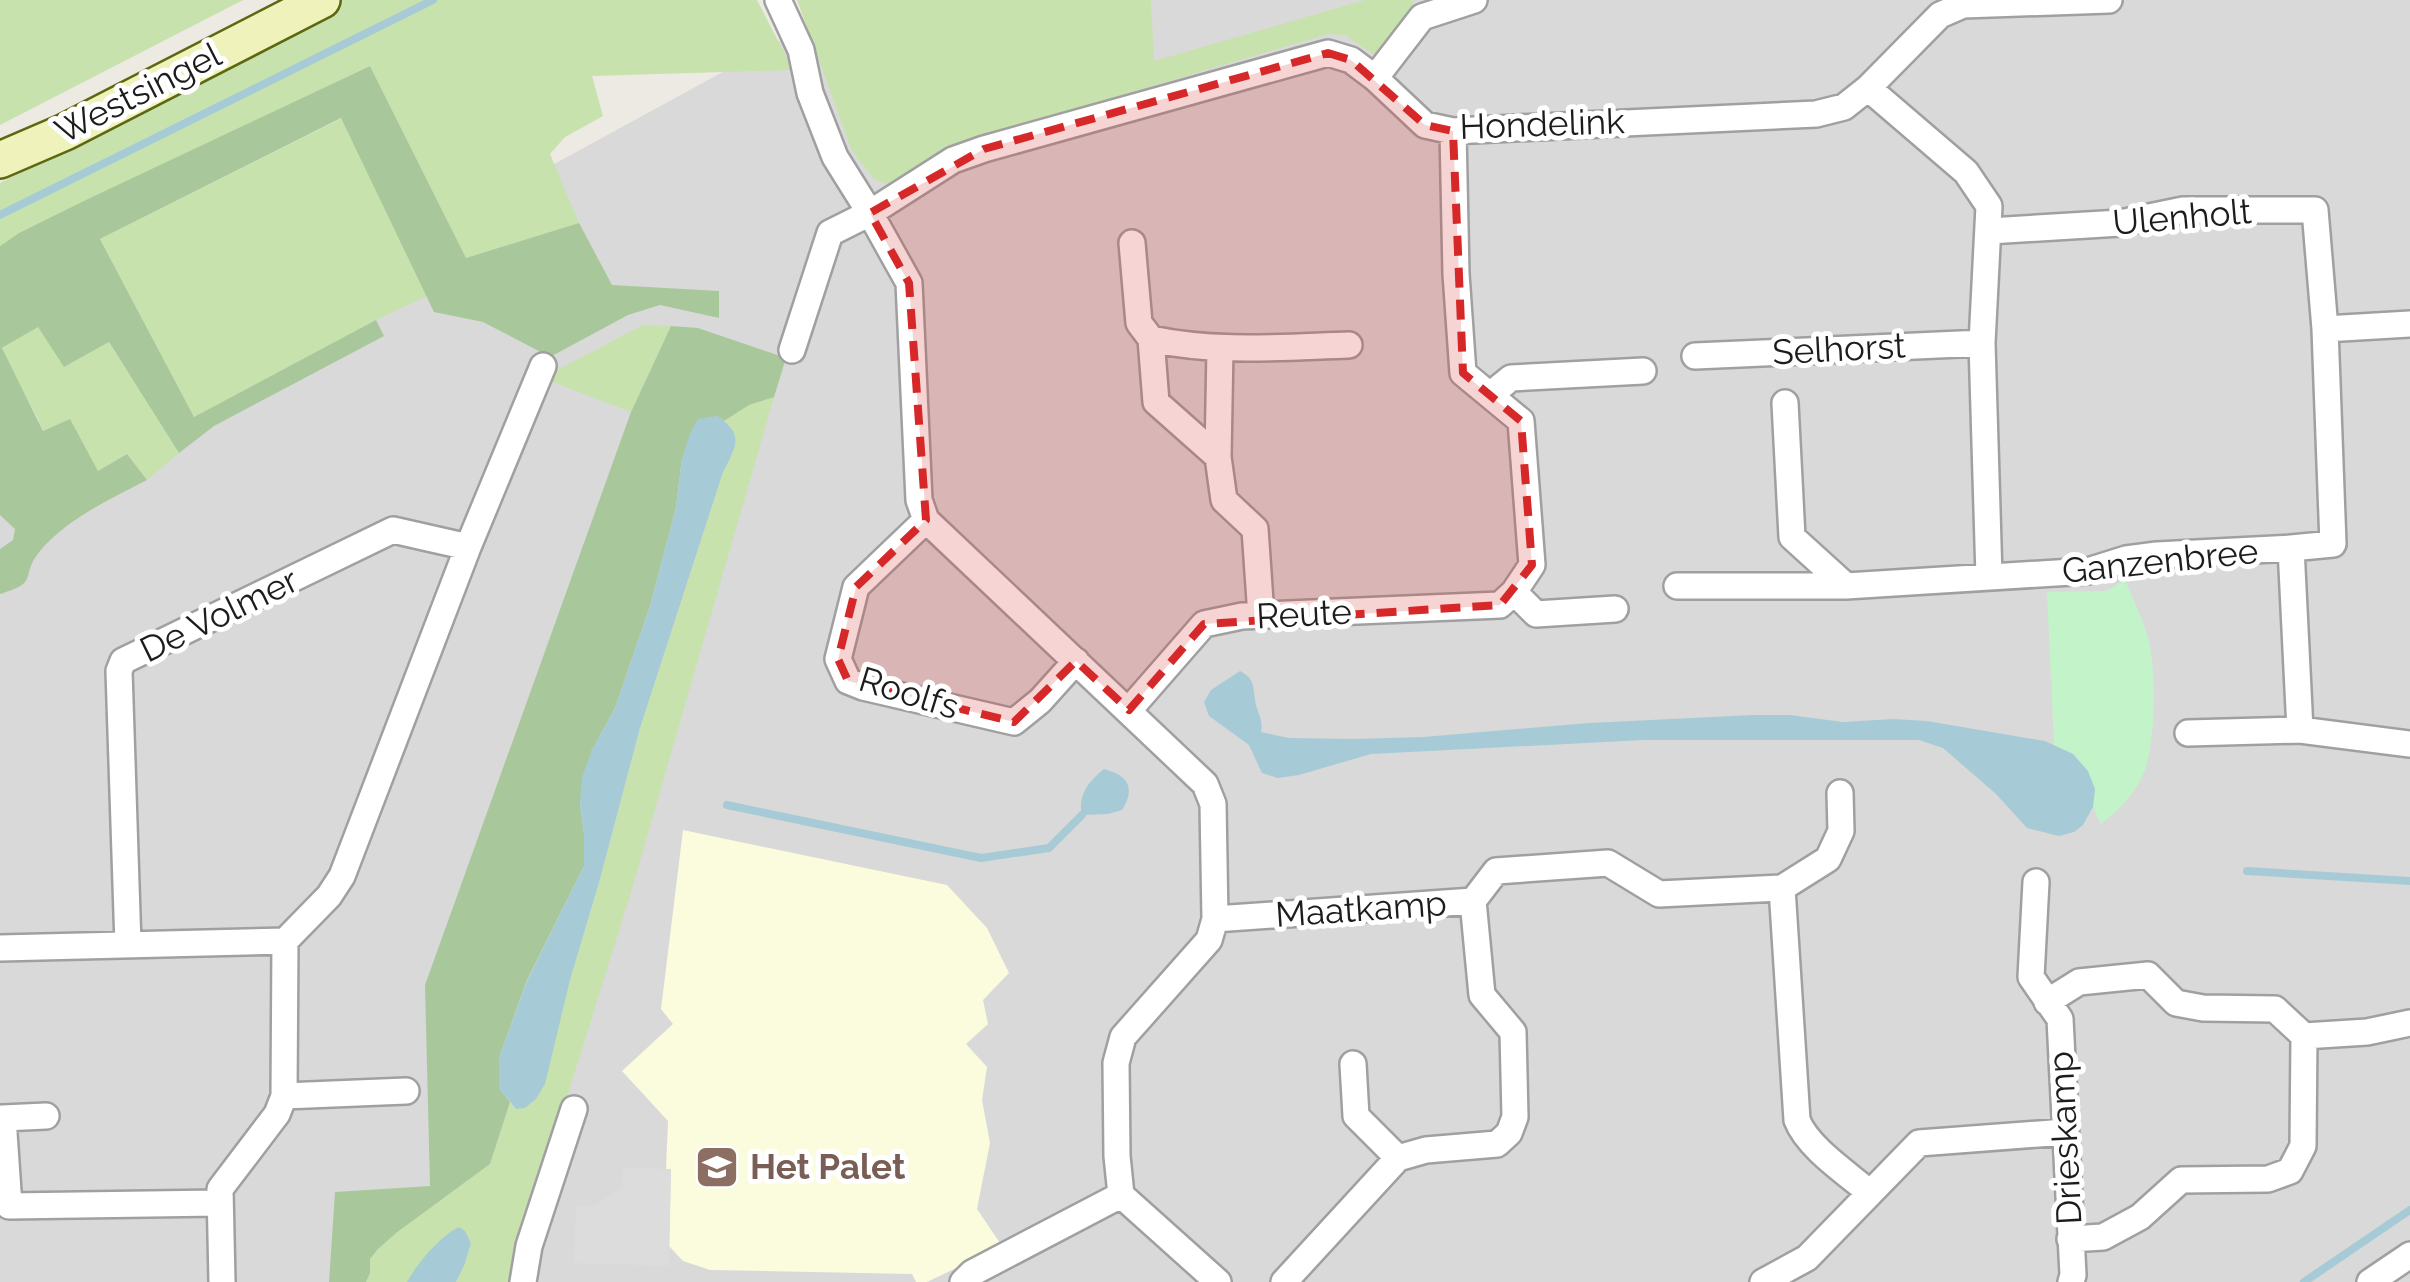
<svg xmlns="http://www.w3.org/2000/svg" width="2410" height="1282" viewBox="0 0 2410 1282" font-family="Raleway,sans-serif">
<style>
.residential{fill:#dad9d9}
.education{fill:#fbfbdd}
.grass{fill:#c7e2ad}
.forest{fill:#a8c89c}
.park{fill:#c3f3c8}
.parking{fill:#dcdcdc}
.water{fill:#a7cbd6}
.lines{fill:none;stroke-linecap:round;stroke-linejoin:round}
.stream{stroke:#a7cbd6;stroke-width:8}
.street-casing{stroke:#a0a0a0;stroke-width:30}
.secondary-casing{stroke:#5d670f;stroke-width:40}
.street{stroke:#fff;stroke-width:25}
.secondary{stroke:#eff2bb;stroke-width:35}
.marked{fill:#d62828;fill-opacity:0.2;stroke:#d62828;stroke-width:8;stroke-dasharray:20 12;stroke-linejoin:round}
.labels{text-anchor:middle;stroke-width:10;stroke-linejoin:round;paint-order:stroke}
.street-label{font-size:35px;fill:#1c1c1c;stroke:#fff}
.education-label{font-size:35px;font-weight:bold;fill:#785e54;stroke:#fff;text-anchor:start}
</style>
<rect width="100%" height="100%" fill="#ede9e3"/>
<path class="residential" d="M 855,0 L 2410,0 L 2410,1282 L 0,1282 L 0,439 L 270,319 Z"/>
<path class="education" d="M 683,830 L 947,885 L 987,928 L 1009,973 L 983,1000 L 988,1024 L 966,1044 L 987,1067 L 982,1100 L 990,1143 L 977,1209 L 1002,1246 L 927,1282 L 916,1282 L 912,1274 L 710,1270 L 683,1261 L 669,1246 L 671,1170 L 666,1169 L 668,1121 L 622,1071 L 673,1024 L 661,1009 Z"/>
<path class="grass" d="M 0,0 L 243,0 L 0,125 Z
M 343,0 L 757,0 L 793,70 L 592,76 L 603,116 L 565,137 L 550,154 L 579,223 L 466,258 L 370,66 L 19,233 L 0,246 L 0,183 L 94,135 Z
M 797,0 L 1151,0 L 1154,61 L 1365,0 L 1411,0 L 1421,11 L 1376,56 L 1345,35 L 1328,34 L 981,137 L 946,151 L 887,184 L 874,179 L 852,151 Z
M 342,118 L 429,295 L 376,320 L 194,417 L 100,239 Z
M 643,325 L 671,326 L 631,412 L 542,378 Z
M 38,326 L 65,366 L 109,342 L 179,453 L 147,480 L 127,454 L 98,471 L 44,431 L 1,349 Z
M 774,397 L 629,899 L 515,1263 L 516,1282 L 456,1282 L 464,1266 L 422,1262 L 407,1282 L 366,1282 L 370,1273 L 370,1259 L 378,1249 L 396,1233 L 490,1164 L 510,1102 L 516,1109 L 570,980 L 600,879 L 640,728 L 723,472 L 734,451 L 730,425 L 724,421 L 749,405 Z"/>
<path class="forest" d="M 370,66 L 466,258 L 579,223 L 612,285 L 719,291 L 719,318 L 660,305 L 628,315 L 550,357 L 483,322 L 434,312 L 341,118 L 100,239 L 194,417 L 376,320 L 384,336 L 214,426 L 179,453 L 109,342 L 64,367 L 38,327 L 2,348 L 43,431 L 70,419 L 98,471 L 127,454 L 147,480 C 109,500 68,518 40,551 C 19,577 41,582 0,594 L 0,549 L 13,540 L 15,529 L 0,515 L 0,246 L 19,233 L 88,199 Z
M 671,326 L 698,328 L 786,358 L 774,397 L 749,405 L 724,421 L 717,416 L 682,459 L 676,507 L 651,603 L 615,708 L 592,750 L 580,804 L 584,834 L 584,866 L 527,980 L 499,1058 L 499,1088 L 510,1102 L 490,1164 L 396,1233 L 378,1249 L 370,1259 L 370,1273 L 366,1282 L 329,1282 L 335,1192 L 430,1186 L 425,985 L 631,412 Z"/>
<path class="park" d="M 2125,580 C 2133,599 2143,619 2148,638 C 2157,669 2156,750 2142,777 C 2133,796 2117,812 2101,824 L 2093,807 L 2095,789 L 2073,754 L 2054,745 L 2047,592 L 2107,591 Z"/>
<path class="parking" d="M 623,1168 L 671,1169 L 669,1266 L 574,1263 L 576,1206 L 595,1206 L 622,1187 Z"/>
<path class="water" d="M 717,416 C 745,434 736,447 723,472 L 640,728 L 600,879 L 570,980 L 545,1084 L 536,1099 L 525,1108 L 516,1109 L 499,1088 L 499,1058 L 527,981 L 584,866 L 584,834 L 580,804 L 582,777 L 592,750 L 615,708 L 651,603 L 676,507 L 682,459 L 690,434 L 698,419 Z
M 1240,671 C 1254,678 1253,685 1255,699 C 1256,712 1264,718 1261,732 L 1289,738 L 1354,739 L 1423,737 L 1589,723 L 1753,715 L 1790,715 L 1843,722 L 1893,719 L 1927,721 L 2045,741 L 2073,754 L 2088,771 L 2095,789 L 2093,807 L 2083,825 L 2074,832 L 2059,836 L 2027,828 L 1996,794 L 1943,748 L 1919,740 L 1644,740 L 1371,754 L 1299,775 L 1278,778 L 1262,773 L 1249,745 L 1209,716 L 1204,702 L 1211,690 Z
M 1104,769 C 1128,775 1136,788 1122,810 L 1108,814 L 1082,815 C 1077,795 1089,781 1104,769 Z
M 459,1227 L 465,1231 L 471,1243 L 464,1266 L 456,1282 L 407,1282 C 417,1264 440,1236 459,1227 Z"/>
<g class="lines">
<path class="stream" d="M 0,215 L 433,0
M 727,805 L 981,858 L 1049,848 L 1082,815
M 2247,871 L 2410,881
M 2304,1282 L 2410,1210"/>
<g class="street-casing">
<path id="street" d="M 778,0 L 801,50 L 810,93 L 835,157 L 870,213 L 830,233 L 792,350
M 1375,78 L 1422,17 L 1474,0
M 1868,88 L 1966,172 L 1989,206 L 1982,343 L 1989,577
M 1989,231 L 2120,223 L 2183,210 L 2315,210 L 2325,329 L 2333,544 L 2291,548
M 1132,243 L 1139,323 L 1151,339 L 1156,402 L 1218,457
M 2325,329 L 2410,324
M 1151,339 C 1216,353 1283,347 1349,345
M 1220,348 L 1218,457 L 1224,500 L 1255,529 L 1261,616
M 1695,356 L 1982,343
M 1490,395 L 1511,378 L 1643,371
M 1785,403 L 1792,537 L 1846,586
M 926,520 L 856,587 L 838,659 L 848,681 L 863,687 L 1014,722 L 1040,701 L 1076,661
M 1677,586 L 1846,586 L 2088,571 L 2126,559 L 2157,555 L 2291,548 L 2300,730 L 2410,744
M 1514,592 L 1536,614 L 1615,609
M 1129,710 L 1204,624 L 1242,616 L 1500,605 L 1514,592 L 1532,565 L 1521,421 L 1463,373 L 1456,274 L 1453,131
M 2188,733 L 2300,730
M 2036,882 L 2031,977 L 2060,1019 L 2073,1275 L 2071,1282
M 1782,888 L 1797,1120 C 1808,1148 1847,1173 1870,1193
M 1215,919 L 1473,901 L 1496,871 L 1608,863 L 1659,894 L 1782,888 L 1828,859 L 1841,831 L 1840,793
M 128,945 L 119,671 L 123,661 L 393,530 L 468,547
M 0,948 L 285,941 L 329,896 L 342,876 L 468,547 L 543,366
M 2047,1002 L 2079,982 L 2148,975 L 2176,1003 L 2203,1008 L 2275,1009 L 2304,1036 L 2367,1032 L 2410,1023
M 1353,1064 L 1356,1116 L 1398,1158
M 284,1096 L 406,1091
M 0,1118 L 3,1118 L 9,1206 L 219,1203
M 3,1118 L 46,1116
M 2070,1239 L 2103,1237 L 2140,1217 L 2181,1180 L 2268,1179 L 2290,1171 L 2303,1146 L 2304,1036
M 222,1282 L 220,1189 L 277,1114 L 284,1096 L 285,941
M 523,1282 L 529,1246 L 574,1109
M 963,1282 L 972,1273 L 1121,1195
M 1218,1282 L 1121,1195 L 1117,1156 L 1116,1063 L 1123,1037 L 1209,940 L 1215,919 L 1213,804 L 1205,784 L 926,520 L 919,500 L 909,283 L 870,213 L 953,160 L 984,149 L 1328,53 L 1351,60 L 1375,78 L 1425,125 L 1453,131 L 1816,114 L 1844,107 L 1868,88 L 1940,15 L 1963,5 L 2109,0
M 1284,1282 L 1398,1158 L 1426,1150 L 1497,1144 L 1509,1133 L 1515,1117 L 1513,1032 L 1482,995 L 1473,901
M 1763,1282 L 1807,1258 L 1919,1143 L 2065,1132
M 2370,1282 L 2410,1255"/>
</g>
<g class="secondary-casing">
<path id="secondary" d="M 0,160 L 65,132 L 322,0"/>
</g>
<use href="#street" class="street"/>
<use href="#secondary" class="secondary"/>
</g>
<path class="marked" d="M 1328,53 L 1351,60 L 1425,125 L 1453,131 L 1463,373 L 1521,421 L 1532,565 L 1500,605 L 1204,624 L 1129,710 L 1076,661 L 1014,722 L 848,681 L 838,659 L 856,587 L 926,520 L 909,283 L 870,213 L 984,149 Z"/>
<defs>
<g id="school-square" transform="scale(2.25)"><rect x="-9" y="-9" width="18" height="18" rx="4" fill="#8d6e63" stroke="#fff"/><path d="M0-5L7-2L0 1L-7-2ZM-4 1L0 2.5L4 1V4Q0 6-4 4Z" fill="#fff"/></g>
</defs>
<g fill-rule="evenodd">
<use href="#school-square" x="717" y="1167"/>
</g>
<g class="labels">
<g class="street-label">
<text transform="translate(138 93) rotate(-27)" y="12">Westsingel</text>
<text transform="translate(1542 124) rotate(-2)" y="12">Hondelink</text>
<text transform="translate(2182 217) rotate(-5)" y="12">Ulenholt</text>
<text transform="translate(1839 349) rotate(-3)" y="12">Selhorst</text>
<text transform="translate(2160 561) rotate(-6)" y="12">Ganzenbree</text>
<text transform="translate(1304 614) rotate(-3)" y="12">Reute</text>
<text transform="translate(219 615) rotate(-26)" y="12">De Volmer</text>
<text transform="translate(909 693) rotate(17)" y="12">Roolfs</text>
<text transform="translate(1361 909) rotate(-4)" y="12">Maatkamp</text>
<text transform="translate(2065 1138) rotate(-93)" y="12">Drieskamp</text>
</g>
<g class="education-label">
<text x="750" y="1179">Het Palet</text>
</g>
</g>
</svg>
